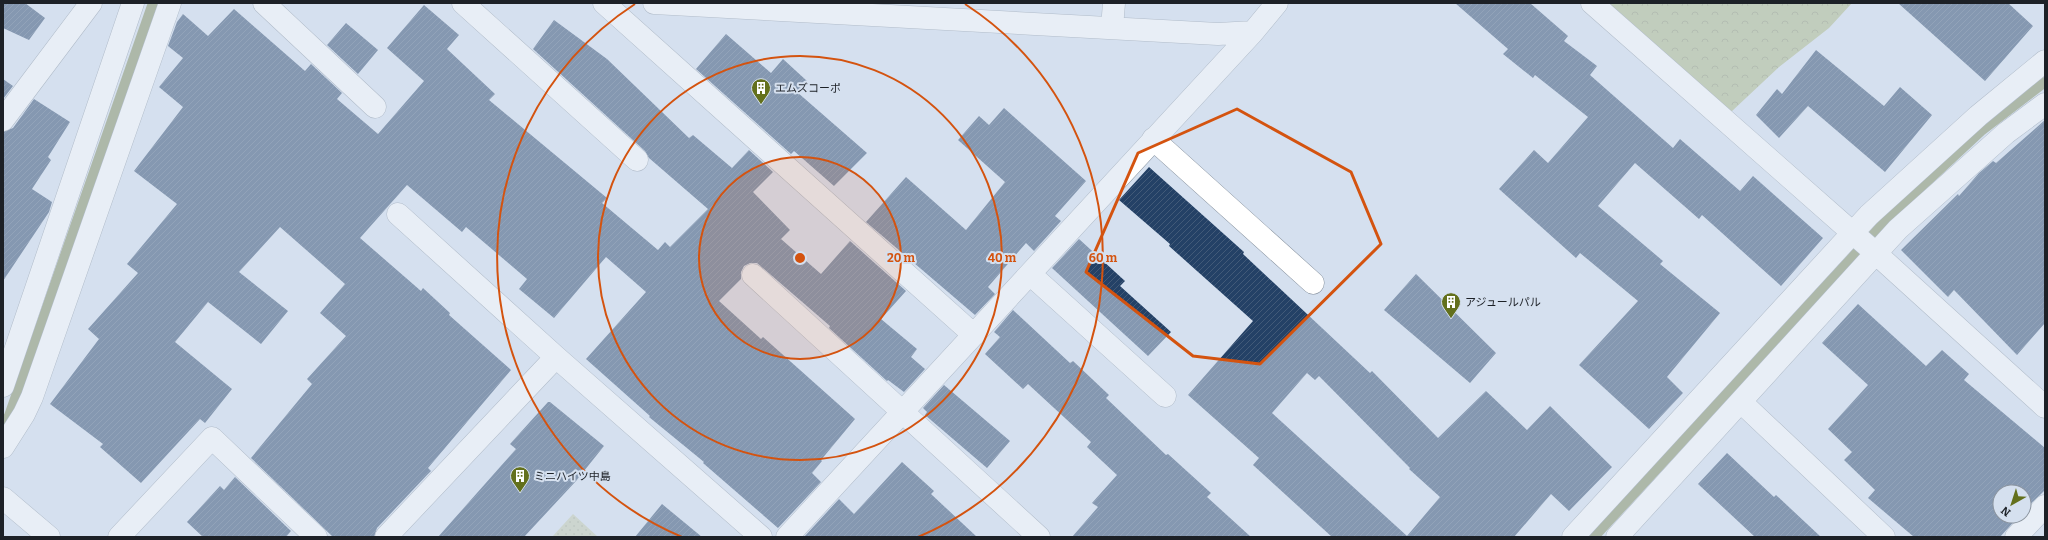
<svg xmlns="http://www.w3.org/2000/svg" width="2048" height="540" viewBox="0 0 2048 540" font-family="Bitter,'Noto Sans JP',serif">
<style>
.green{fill:url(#green-dots)}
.forest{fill:url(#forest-crowns)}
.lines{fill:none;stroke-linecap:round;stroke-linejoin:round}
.stream{stroke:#7d8855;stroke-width:10}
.building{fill:url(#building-hatch);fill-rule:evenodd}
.minor-casing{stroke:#86919e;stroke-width:23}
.minor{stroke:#fff;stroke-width:22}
.marked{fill:none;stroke:#d4530f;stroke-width:3;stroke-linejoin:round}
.ring{fill:none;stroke:#d4530f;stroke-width:2}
.labels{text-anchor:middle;stroke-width:4;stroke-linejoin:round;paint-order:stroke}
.poi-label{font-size:11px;fill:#1d2127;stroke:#d5e0ef;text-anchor:start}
.centre{fill:#d4530f;stroke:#d5e0ef;stroke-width:2}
.ring-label{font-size:12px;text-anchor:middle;font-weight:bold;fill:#d4530f;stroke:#d5e0ef;stroke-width:4;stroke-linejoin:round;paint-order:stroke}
</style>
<defs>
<pattern id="green-dots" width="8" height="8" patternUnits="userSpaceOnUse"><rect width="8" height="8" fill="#c0c8a8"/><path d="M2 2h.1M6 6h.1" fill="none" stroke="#a5ac91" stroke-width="1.8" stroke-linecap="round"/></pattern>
<pattern id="forest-crowns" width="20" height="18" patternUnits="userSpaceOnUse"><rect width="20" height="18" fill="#a9b580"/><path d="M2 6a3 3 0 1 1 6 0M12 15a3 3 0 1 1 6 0" fill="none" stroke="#899369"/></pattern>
<pattern id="building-hatch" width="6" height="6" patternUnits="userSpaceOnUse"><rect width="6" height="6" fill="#244166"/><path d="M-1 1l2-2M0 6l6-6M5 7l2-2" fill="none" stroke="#425a78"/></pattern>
</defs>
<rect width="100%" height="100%" fill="#d5e0ef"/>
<path class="green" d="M 573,514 L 598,537 L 552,537 Z"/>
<path class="forest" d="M 1607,3 L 1852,3 L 1829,28 L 1779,67 L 1731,112 Z"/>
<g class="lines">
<path class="stream" d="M 3,424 L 9,416 L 153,3
M 1594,537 L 1894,212 L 1981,131 L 2045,82"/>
</g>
<path class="building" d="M 3,3 L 25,3 L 45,18 L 29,40 L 3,28 Z
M 1455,3 L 1530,3 L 1568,36 L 1564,41 L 1597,66 L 1590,75 L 1673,148 L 1680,139 L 1740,191 L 1753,176 L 1823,238 L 1781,286 L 1702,215 L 1699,219 L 1635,163 L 1598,206 L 1663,261 L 1660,264 L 1720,313 L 1667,377 L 1683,393 L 1649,429 L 1579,365 L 1638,301 L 1580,253 L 1576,258 L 1499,189 L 1534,150 L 1548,163 L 1588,117 L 1535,75 L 1533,78 L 1503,54 L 1508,49 Z
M 1898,3 L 2008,3 L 2033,26 L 1985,81 Z
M 424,5 L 459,35 L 447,49 L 495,94 L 489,100 L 607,198 L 602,203 L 658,250 L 665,242 L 670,247 L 708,209 L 649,158 L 645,151 L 533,49 L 554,20 L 607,59 L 689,138 L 693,135 L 732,168 L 749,150 L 773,172 L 753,192 L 790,230 L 781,239 L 821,274 L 850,241 L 906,291 L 881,319 L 917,349 L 911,357 L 925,369 L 904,392 L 888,380 L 887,381 L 829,328 L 830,326 L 757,263 L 750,263 L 744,266 L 741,272 L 741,279 L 719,301 L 761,339 L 763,337 L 855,419 L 821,460 L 822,461 L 812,473 L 821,482 L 778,528 L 703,463 L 704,462 L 649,417 L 650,416 L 586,359 L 646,292 L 606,257 L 554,318 L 519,289 L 527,279 L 466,227 L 462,232 L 407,185 L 360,238 L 421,291 L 423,288 L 450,313 L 449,315 L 511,370 L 428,468 L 431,471 L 427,475 L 377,528 L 374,537 L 333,537 L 251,458 L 312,384 L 307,379 L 346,336 L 320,313 L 345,284 L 280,227 L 239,272 L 288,311 L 261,344 L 208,302 L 175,342 L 232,389 L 205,423 L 200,419 L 141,483 L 100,447 L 103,444 L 50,404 L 99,339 L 88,329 L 138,273 L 127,264 L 177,204 L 134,171 L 183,107 L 159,87 L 183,58 L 168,46 L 177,22 L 183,14 L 208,36 L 234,9 L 305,71 L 311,64 L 342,93 L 337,99 L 378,134 L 424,81 L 387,48 Z
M 346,23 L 378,50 L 358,74 L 327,45 Z
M 726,34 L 771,73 L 783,59 L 807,81 L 797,92 L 867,153 L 834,186 L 794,151 L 791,154 L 696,69 Z
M 1816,50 L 1884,106 L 1900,87 L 1932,115 L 1885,172 L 1808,106 L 1779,138 L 1756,115 L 1777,89 L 1782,94 Z
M 3,79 L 13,86 L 3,99 Z
M 34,99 L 70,122 L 48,157 L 51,160 L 32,189 L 52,202 L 49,212 L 3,281 L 3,132 L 13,128 Z
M 1004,108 L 1086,181 L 1055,216 L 1061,221 L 1034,251 L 1026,243 L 988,287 L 995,294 L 975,315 L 866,222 L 906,177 L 966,230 L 1005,182 L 958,140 L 979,116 L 989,125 Z
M 2045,120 L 2045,323 L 2017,355 L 1954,290 L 1948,297 L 1901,250 L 1958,194 L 1959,196 L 1979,173 L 1993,161 L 1996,163 Z
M 1149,167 L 1244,252 L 1243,254 L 1370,373 L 1372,371 L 1438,438 L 1486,391 L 1527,430 L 1550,406 L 1612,467 L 1569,511 L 1551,494 L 1514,537 L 1332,537 L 1253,465 L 1259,458 L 1188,395 L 1253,321 L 1169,246 L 1170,244 L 1119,200 ZM 1307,373 L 1315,380 L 1319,376 L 1410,468 L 1409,469 L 1440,497 L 1407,536 L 1272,413 Z
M 1079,239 L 1125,281 L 1120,286 L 1171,332 L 1148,356 L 1052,268 Z
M 1416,274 L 1496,353 L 1470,383 L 1384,310 Z
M 1858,304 L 1926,366 L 1942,350 L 1969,374 L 1964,380 L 2045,448 L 2045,490 L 2041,494 L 2024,510 L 2024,492 L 2000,492 L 2000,516 L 2019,516 L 2000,537 L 1914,537 L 1868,498 L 1875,490 L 1844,460 L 1852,452 L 1828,429 L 1868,385 L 1822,343 Z
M 1013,310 L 1070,363 L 1073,361 L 1109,395 L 1106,398 L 1166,455 L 1168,454 L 1211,493 L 1207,497 L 1251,537 L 1072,537 L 1098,507 L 1092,503 L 1117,475 L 1087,447 L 1091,442 L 1028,384 L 1023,389 L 985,354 L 1000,337 L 994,332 Z
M 944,385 L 1010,441 L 987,468 L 925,415 L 927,412 L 923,408 Z
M 548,402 L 550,402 L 604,446 L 576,481 L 524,537 L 438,537 L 516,449 L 510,444 Z
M 1727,453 L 1774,497 L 1776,495 L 1821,537 L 1755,537 L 1698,484 Z
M 902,462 L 934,491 L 931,494 L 977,537 L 804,537 L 839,499 L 854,514 Z
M 235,477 L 291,531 L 286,537 L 203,537 L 187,522 L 220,486 L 224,490 Z
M 662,504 L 702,537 L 635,537 Z"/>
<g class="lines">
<g class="minor-casing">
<path id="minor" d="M 264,3 L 375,107
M 463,3 L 637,160
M 604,3 L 974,335
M 654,3 L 1218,34 L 1253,32 L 1277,3
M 1592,3 L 1871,249 L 2045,407
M 1112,28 L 1114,3
M 3,120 L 91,3
M 1153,139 L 1313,283
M 398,214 L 556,357 L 761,537
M 1030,274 L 1165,396
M 753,275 L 1039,537
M 3,386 L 133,3
M 1741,402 L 1884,537
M 3,447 L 24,414 L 32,397 L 170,3
M 3,498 L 49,537
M 119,537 L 212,438 L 316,537
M 386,537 L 556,357
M 787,537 L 1253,32
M 1573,537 L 1869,215 L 1978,116 L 2045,61
M 1617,537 L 1898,229 L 2006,133 L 2045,104
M 2016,537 L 2045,506"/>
</g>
<use href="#minor" class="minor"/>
</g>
<path d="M0 0H2048V540H0ZM 1237,109 L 1351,172 L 1381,244 L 1260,364 L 1193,356 L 1086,272 L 1138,153 Z" fill="#d5e0ef" fill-opacity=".55" fill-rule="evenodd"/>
<path class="marked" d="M 1237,109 L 1351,172 L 1381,244 L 1260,364 L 1193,356 L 1086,272 L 1138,153 Z"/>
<circle cx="800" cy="258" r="101" fill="#d4530f" fill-opacity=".12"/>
<g class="ring">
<circle cx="800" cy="258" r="101"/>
<circle cx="800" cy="258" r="202"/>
<path d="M682 537A303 303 0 0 1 635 4M965 4A303 303 0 0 1 918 537"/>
</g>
<defs>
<g id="building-pin" transform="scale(1)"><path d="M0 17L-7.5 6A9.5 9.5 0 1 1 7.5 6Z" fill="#63701c" stroke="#d5e0ef"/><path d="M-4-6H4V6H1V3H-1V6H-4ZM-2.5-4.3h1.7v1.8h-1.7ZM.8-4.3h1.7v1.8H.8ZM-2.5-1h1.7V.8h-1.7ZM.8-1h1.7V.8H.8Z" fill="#fff"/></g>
</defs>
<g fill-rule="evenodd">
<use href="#building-pin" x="761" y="88"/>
<use href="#building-pin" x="1451" y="302"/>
<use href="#building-pin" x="520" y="476"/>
</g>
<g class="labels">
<g class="poi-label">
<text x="775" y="92">エムズコーポ</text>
<text x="1465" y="306">アジュールパル</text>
<text x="534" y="480">ミニハイツ中島</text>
</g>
</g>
<circle cx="800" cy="258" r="6" class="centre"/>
<g class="ring-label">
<text x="901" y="262">20 m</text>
<text x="1002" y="262">40 m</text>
<text x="1103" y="262">60 m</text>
</g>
<rect width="2048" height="540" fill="none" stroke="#1d2127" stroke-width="8"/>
<g transform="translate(2012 504) rotate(219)"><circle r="19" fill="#d5e0ef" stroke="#8b949f"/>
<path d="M0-3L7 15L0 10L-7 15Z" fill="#63701c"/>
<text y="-6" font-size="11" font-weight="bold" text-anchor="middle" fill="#1d2127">N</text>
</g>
</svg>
